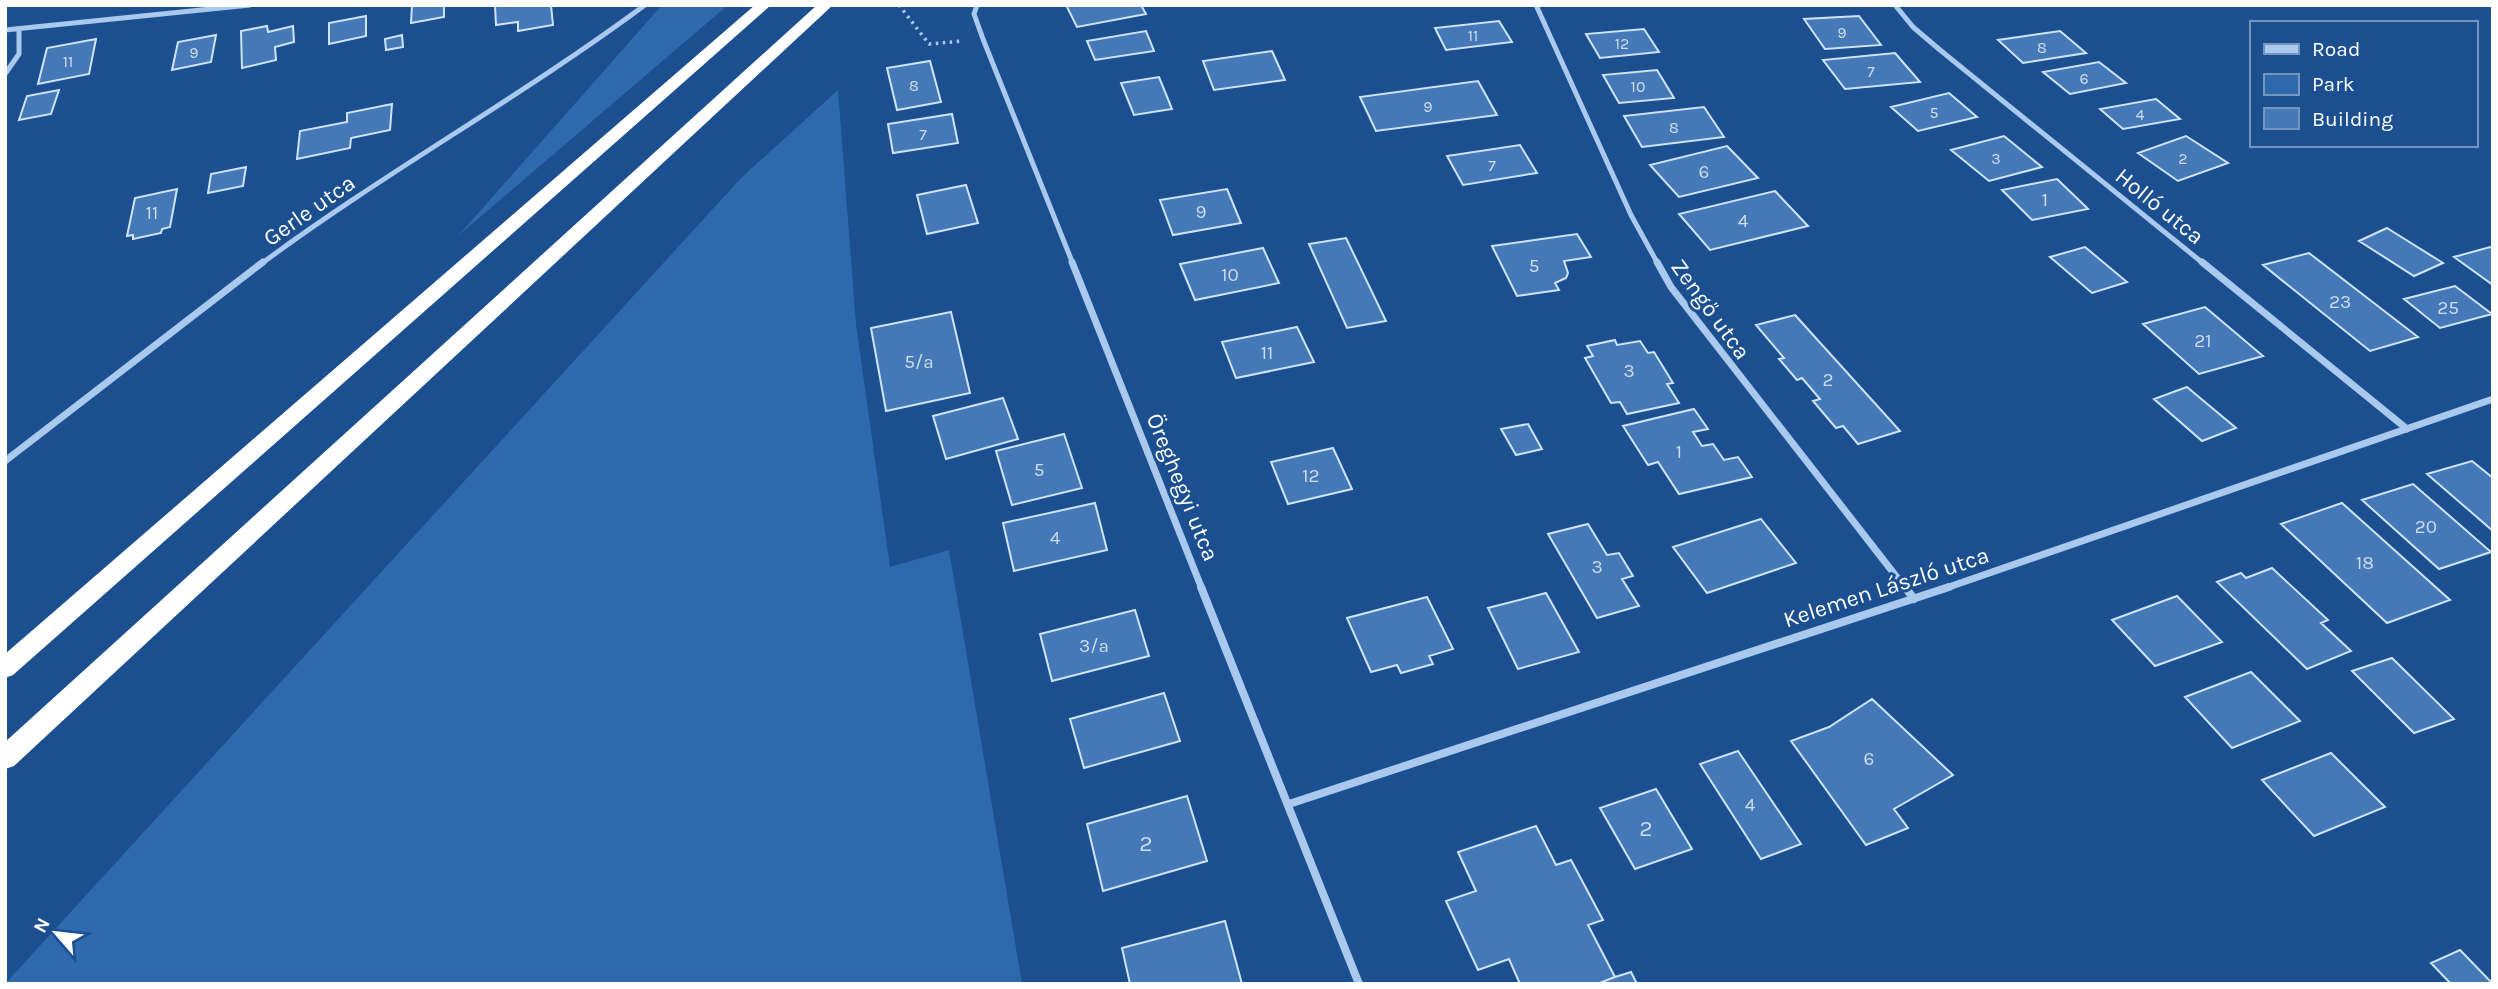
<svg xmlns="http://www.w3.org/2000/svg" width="2498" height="989" viewBox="0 0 2498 989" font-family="Karla,sans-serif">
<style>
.green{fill:#2e69ad}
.building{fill:#4478b7;stroke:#cfe3fa;stroke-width:2}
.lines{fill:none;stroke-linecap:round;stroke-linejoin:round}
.path{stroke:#a9c9ee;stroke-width:3.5;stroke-dasharray:2.5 4.5;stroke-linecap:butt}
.minor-far2{stroke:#a9c9ee;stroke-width:5}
.minor-far1{stroke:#a9c9ee;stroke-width:7}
.minor{stroke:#a9c9ee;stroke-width:8}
.motorway{fill:#fff;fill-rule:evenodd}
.labels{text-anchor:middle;stroke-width:6;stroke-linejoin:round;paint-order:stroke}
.far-number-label{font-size:16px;fill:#d0dded}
.number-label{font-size:19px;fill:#d0dded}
.street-label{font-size:23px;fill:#fff;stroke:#1b4f8f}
.near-number-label{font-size:23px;fill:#d0dded}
</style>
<rect width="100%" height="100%" fill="#1b4f8f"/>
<path class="green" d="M 662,5 L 728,5 L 458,236 Z
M 838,90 L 856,324 L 890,567 L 949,550 L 1022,984 L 5,984 L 742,177 Z"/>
<path class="building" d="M 412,5 L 444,5 L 444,17 L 411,23 Z
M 495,5 L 551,5 L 553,25 L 518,31 L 518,22 L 496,25 Z
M 1066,5 L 1141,5 L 1146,14 L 1077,27 Z
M 366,16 L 366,36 L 329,44 L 329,23 Z
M 1859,16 L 1881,45 L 1825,49 L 1804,19 Z
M 1499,21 L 1512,42 L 1446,50 L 1435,28 Z
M 267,26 L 268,32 L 293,26 L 294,42 L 275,47 L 276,60 L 242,68 L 241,31 Z
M 1644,29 L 1659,52 L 1600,58 L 1586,34 Z
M 1146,31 L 1154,51 L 1095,60 L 1087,41 Z
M 2060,31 L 2086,53 L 2023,63 L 1998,40 Z
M 216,35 L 211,62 L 172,70 L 178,42 Z
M 402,35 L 403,47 L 386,50 L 385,39 Z
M 96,39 L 89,74 L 38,84 L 47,48 Z
M 1272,51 L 1285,80 L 1214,90 L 1203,61 Z
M 1895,53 L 1920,82 L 1845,89 L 1823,60 Z
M 930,61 L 941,102 L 897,110 L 887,68 Z
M 2099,62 L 2126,83 L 2070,94 L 2043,72 Z
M 1657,70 L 1674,98 L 1619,103 L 1603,75 Z
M 1159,77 L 1172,109 L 1134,115 L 1121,83 Z
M 1478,81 L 1497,115 L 1376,131 L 1360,97 Z
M 59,90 L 51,114 L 19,120 L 27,96 Z
M 1949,93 L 1977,117 L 1918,131 L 1891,107 Z
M 2156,99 L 2180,119 L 2123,129 L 2100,109 Z
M 392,104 L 390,130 L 351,138 L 350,148 L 297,159 L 300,131 L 347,122 L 347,113 Z
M 1704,107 L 1724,137 L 1642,147 L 1624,116 Z
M 952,114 L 958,143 L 893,153 L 888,124 Z
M 2004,136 L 2042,167 L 1989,181 L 1951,150 Z
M 2186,136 L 2228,163 L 2178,181 L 2138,153 Z
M 1520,145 L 1537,173 L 1463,185 L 1447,156 Z
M 1727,146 L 1758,178 L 1679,197 L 1650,165 Z
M 246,167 L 243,186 L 208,193 L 211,174 Z
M 2057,179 L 2088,209 L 2032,220 L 2002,190 Z
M 966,185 L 978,223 L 927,234 L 917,195 Z
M 177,189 L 170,227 L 162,229 L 161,233 L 133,239 L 133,235 L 127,236 L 135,198 Z
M 1227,189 L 1241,223 L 1173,235 L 1160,200 Z
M 1775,191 L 1808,226 L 1710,250 L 1679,214 Z
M 2387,228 L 2443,263 L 2414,276 L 2359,241 Z
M 1577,234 L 1591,257 L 1564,261 L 1568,273 L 1566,278 L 1555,283 L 1559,290 L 1517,296 L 1492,246 Z
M 1346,238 L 1386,321 L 1347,328 L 1309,244 Z
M 2085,247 L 2127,282 L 2092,293 L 2050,257 Z
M 2490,247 L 2493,249 L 2493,285 L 2454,257 Z
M 1263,248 L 1279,283 L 1195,300 L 1180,264 Z
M 2309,253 L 2418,337 L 2370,351 L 2263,265 Z
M 2455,286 L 2492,314 L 2440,328 L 2404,299 Z
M 2205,307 L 2263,356 L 2199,374 L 2143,324 Z
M 951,312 L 970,393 L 886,411 L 871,328 Z
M 1795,315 L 1900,431 L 1858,444 L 1843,426 L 1836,428 L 1813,401 L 1820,399 L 1802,378 L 1797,380 L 1779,359 L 1784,358 L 1756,325 Z
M 1297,327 L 1314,362 L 1236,378 L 1222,342 Z
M 1615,340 L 1617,345 L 1640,341 L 1648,353 L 1654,352 L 1673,383 L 1667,384 L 1679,403 L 1627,414 L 1620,402 L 1611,403 L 1585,358 L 1593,356 L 1587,346 Z
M 2187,387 L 2236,428 L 2202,441 L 2154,399 Z
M 1003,398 L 1018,439 L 946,459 L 933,416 Z
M 1694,409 L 1708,429 L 1693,432 L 1702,446 L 1713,444 L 1724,460 L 1738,457 L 1752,477 L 1679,494 L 1658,462 L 1648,465 L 1623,426 Z
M 1528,424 L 1542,449 L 1516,455 L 1501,429 Z
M 1064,434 L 1082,488 L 1012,505 L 996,451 Z
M 1333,448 L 1352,489 L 1288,504 L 1271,462 Z
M 2472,461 L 2493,478 L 2493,531 L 2427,474 Z
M 2413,484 L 2491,552 L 2439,569 L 2362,500 Z
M 1095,503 L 1107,550 L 1014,571 L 1003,523 Z
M 2342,503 L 2450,600 L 2387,623 L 2281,524 Z
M 1761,519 L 1796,563 L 1707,593 L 1673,547 Z
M 1588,524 L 1607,555 L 1619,553 L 1633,576 L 1622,579 L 1639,606 L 1597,618 L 1548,534 Z
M 2272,568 L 2328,620 L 2321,623 L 2351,651 L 2307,669 L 2217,582 L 2241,573 L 2246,578 Z
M 1546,593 L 1579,652 L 1518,669 L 1488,608 Z
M 2177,596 L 2222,642 L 2155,666 L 2112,620 Z
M 1427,597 L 1453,649 L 1429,656 L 1433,664 L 1401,673 L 1397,665 L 1371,672 L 1347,618 Z
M 1135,610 L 1149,656 L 1052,681 L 1040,634 Z
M 2392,658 L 2454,719 L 2414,733 L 2352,671 Z
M 2251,672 L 2300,721 L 2232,748 L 2185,697 Z
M 1164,693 L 1180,741 L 1084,768 L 1070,719 Z
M 1872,699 L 1953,775 L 1894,809 L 1908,828 L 1866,845 L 1791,741 L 1829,727 Z
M 1738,751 L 1801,844 L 1761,859 L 1700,764 Z
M 2331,753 L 2385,807 L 2314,836 L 2262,780 Z
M 1656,789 L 1692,849 L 1635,869 L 1600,808 Z
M 1187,796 L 1207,861 L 1103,891 L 1087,824 Z
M 1536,826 L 1556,865 L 1571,860 L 1603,920 L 1588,925 L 1615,977 L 1597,984 L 1520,984 L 1509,959 L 1478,970 L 1446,901 L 1476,891 L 1458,852 Z
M 1225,921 L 1242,984 L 1130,984 L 1122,948 Z
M 2460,950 L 2493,984 L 2451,984 L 2431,963 Z
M 1631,972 L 1637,984 L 1597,984 L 1615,977 Z"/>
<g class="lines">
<path class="path" d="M 899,5 L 929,44 L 963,41"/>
<path class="minor-far2" d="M 977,5 L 974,14 L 983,39 L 1073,264
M 1536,5 L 1631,215 L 1658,264
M 1895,5 L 1913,27 L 1940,50 L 2204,264
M 5,30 L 250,5
M 5,74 L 19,54 L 19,29
M 261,264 C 385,172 521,97 645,5"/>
<path class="minor-far1" d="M 1072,262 L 1202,589
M 1657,262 L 1671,287 L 1906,589
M 2202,262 L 2407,429
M 5,461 L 263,262
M 1943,589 L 2493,399"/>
<path class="minor" d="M 1201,587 L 1359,984
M 1905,587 L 1914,599
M 1289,804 L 1949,587"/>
<path class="motorway" d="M 755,5 L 771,5 L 13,675 L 5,678 L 5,654 Z
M 817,5 L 833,5 L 14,766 L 5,769 L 5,742 Z"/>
</g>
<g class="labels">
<g class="far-number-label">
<text x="1842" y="38">9</text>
<text x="1473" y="41">11</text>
<text x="1622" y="49">12</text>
<text x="2042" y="53">8</text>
<text x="194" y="58">9</text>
<text x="68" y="67">11</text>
<text x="1871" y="77">7</text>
<text x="2084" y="84">6</text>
<text x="914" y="91">8</text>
<text x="1638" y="92">10</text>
<text x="1428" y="112">9</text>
<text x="1934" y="118">5</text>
<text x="2140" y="120">4</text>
<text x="1674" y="133">8</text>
<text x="923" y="140">7</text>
<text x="1996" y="164">3</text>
<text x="2183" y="164">2</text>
<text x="1492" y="171">7</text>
</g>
<g class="number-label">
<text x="1704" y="178">6</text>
<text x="2045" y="206">1</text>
<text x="1201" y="218">9</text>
<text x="152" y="219">11</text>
<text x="1743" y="227">4</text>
<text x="1534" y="272">5</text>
<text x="1230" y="281">10</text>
<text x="2340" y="308">23</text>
<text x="2448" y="314">25</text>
<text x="2203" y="347">21</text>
<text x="1267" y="359">11</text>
<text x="919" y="368">5/a</text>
<text x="1629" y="377">3</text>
<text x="1828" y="386">2</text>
<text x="1679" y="458">1</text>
<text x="1039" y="476">5</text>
<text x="1311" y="482">12</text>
<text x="2426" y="533">20</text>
<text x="1055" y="544">4</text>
<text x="2365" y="569">18</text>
<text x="1597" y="573">3</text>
<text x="1094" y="652">3/a</text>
<text x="1869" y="765">6</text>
<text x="1750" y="811">4</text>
</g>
<g class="street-label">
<text transform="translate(2160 206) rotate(39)" y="8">Holló utca</text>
<text transform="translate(309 210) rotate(-35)" y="8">Gerle utca</text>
<text transform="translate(1711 309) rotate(54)" y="8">Zengő utca</text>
<text transform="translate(1183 487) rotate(68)" y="8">Öreghegyi utca</text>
<text transform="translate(1886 587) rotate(-18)" y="8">Kelemen László utca</text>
</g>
<g class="near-number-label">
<text x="1646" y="836">2</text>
<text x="1146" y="851">2</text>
</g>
</g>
<rect width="2498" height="989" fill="none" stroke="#ffffff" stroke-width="14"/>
<rect x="2250" y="21" width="228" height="126" fill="#1b4f8f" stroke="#7695bc" stroke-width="2"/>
<rect x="2264" y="44" width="35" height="10" fill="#a9c9ee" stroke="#7695bc" stroke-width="2"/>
<text x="2312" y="56" font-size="21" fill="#ffffff">Road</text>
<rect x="2264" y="74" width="35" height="21" fill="#2e69ad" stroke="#7695bc" stroke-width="2"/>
<text x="2312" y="91" font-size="21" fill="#ffffff">Park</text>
<rect x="2264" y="108" width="35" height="21" fill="#4478b7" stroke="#7695bc" stroke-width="2"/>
<text x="2312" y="126" font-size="21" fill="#ffffff">Building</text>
<g transform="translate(56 933) rotate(298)" stroke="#1b4f8f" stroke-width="5" paint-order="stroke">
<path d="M0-5L12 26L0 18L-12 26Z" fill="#ffffff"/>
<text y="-10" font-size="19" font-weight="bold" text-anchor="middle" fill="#ffffff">N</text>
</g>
</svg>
